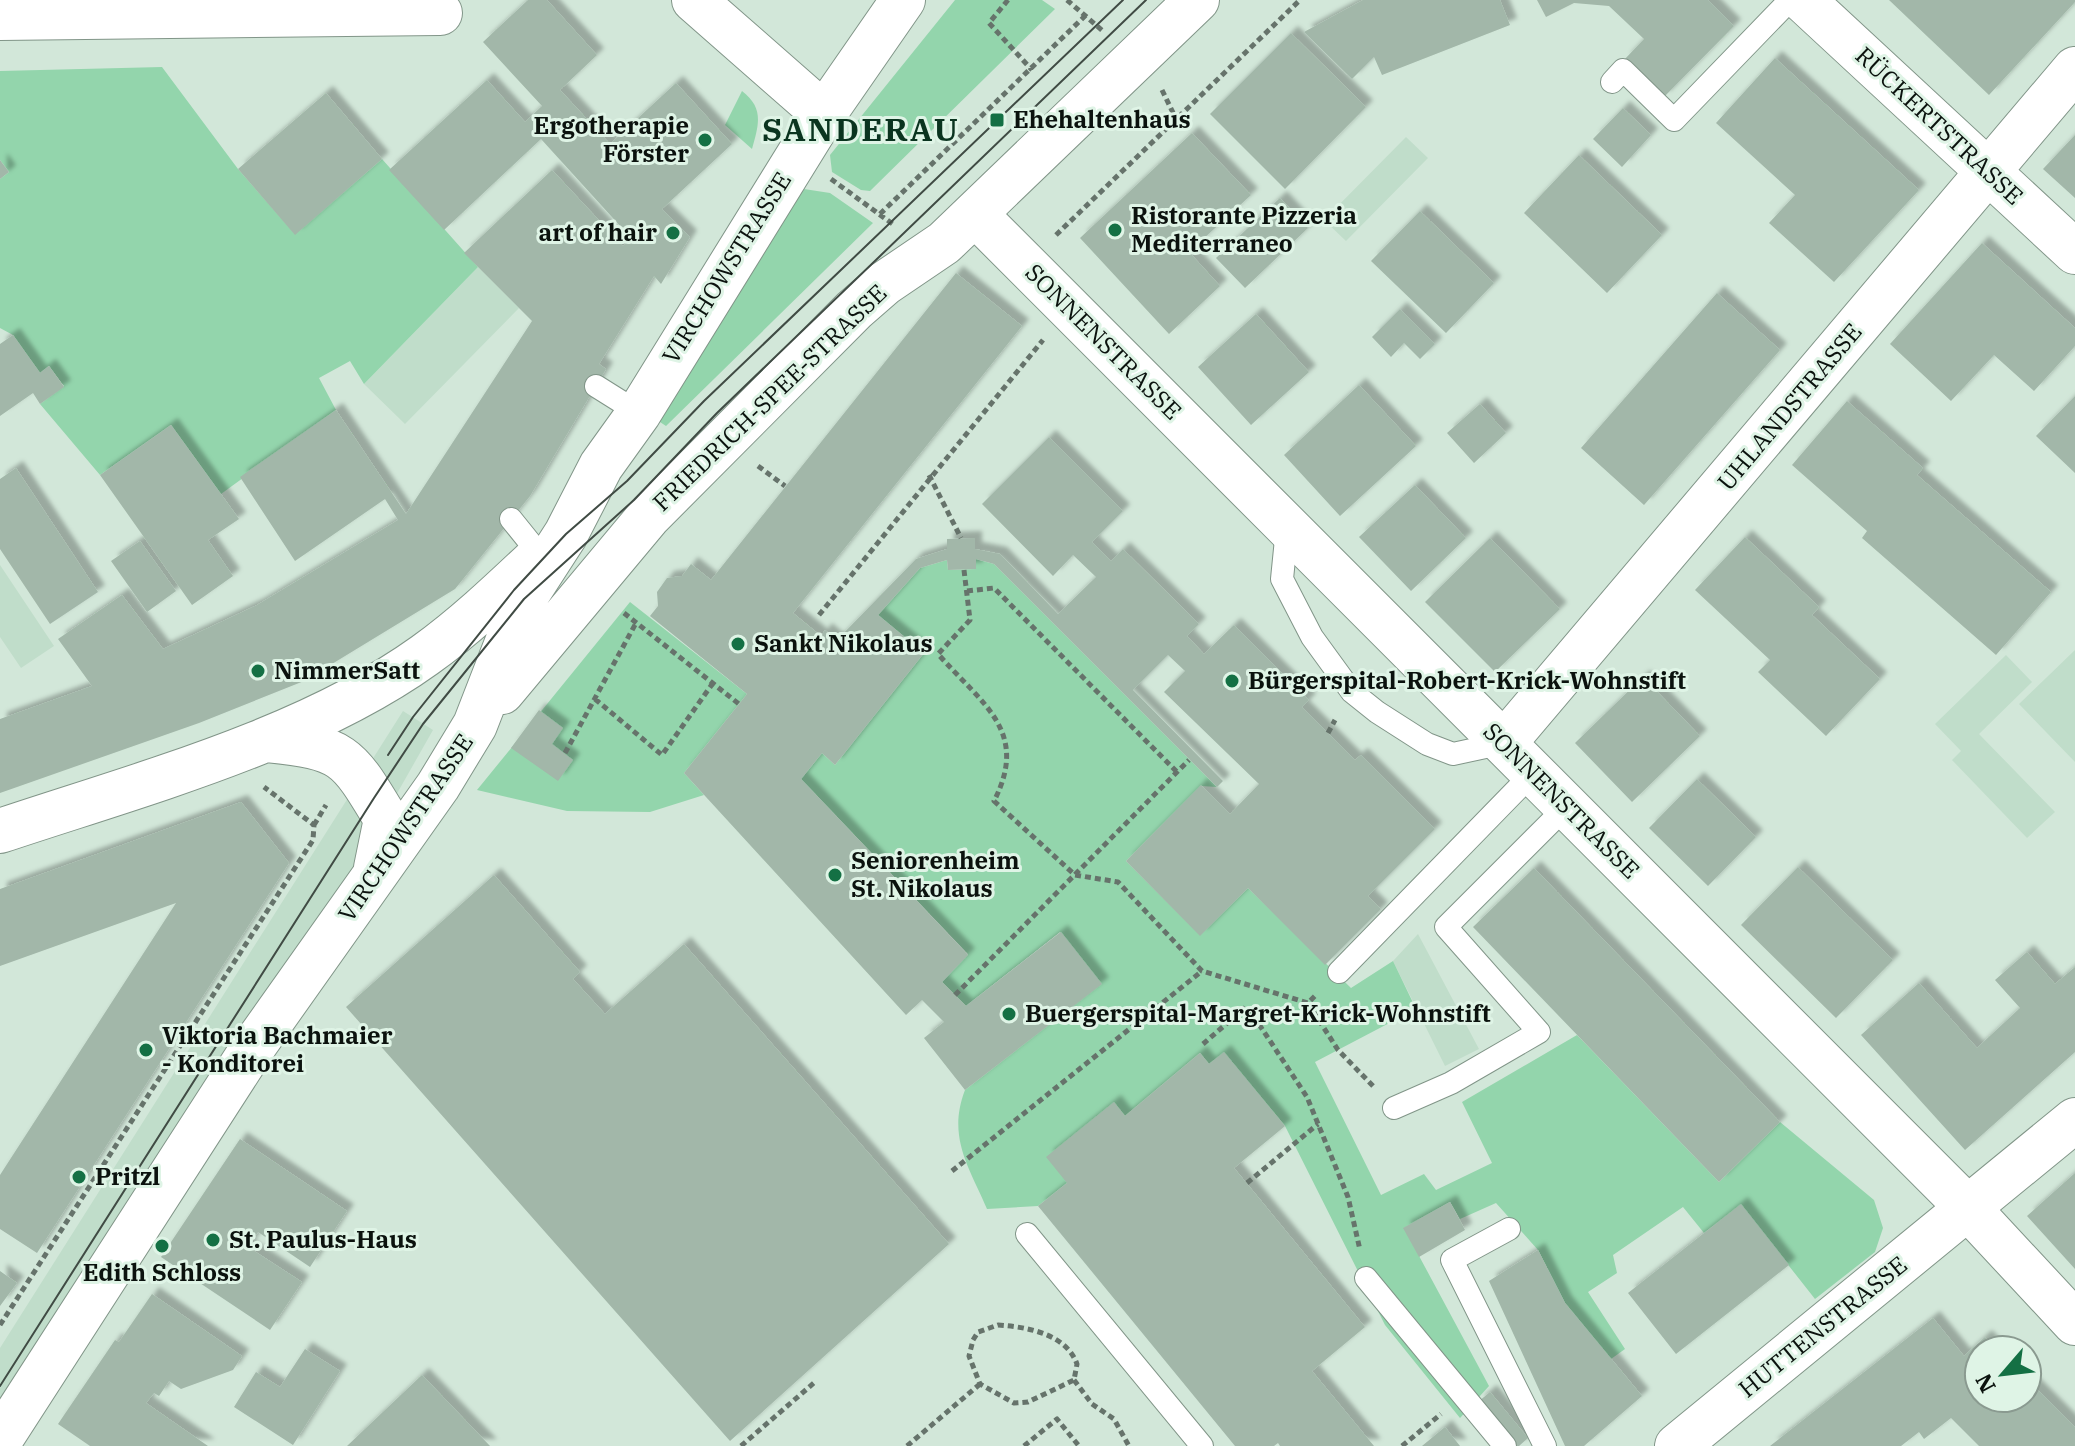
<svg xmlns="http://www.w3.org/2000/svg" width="2075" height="1446" viewBox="0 0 2075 1446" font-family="'IBM Plex Serif',serif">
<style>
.built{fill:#c0ddca}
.green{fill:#93d5ac}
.building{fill:#a2b7a9;filter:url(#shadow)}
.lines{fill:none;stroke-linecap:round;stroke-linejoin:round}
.service-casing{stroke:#819588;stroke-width:24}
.minor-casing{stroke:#819588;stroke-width:46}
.tertiary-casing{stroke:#819588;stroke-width:46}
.path{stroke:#66736b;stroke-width:5;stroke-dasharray:6 4;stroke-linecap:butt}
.service{stroke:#fff;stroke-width:22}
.minor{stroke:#fff;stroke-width:44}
.tertiary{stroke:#fff;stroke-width:44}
.tram{stroke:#404b44;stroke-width:2}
.poi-dot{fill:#147044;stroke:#dff4e6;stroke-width:3}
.labels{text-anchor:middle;stroke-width:6;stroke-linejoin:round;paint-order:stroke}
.poi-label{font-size:24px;font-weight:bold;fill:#0b120e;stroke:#dff4e6;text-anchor:start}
.street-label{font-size:24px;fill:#0b120e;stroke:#dff4e6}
.district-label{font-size:32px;font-weight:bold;letter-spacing:2px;fill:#0a341f;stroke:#dff4e6}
</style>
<defs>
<filter id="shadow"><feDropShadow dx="7" dy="-7" stdDeviation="2" flood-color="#0004"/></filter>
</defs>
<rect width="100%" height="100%" fill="#d2e7d9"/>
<path class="built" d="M 1406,137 L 1428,158 L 1346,241 L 1324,220 Z
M 478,267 L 519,308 L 405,424 L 364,384 Z
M 0,565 L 54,646 L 21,668 L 0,637 Z
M 2075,650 L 2075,762 L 2019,704 Z
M 2006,655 L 2032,682 L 1979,734 L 2055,812 L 2027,838 L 1952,760 L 1961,751 L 1935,724 Z
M 403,711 L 433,730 L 344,887 L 0,1406 L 0,1348 Z
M 1418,934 L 1479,1049 L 1445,1066 L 1393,961 Z"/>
<path class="green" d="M 955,0 L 1042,0 L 1055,9 L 870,191 L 861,190 L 832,172 L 830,155 Z
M 162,67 L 238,169 L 295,234 L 382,159 L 478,267 L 364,384 L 350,361 L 319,378 L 336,410 L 221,494 L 171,425 L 100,475 L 40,404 L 64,386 L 49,366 L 40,373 L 13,335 L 0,328 L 0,179 L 9,172 L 0,160 L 0,71 Z
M 742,91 C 764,108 759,124 752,149 L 725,125 Z
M 804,189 L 830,193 L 873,223 L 666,426 L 657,420 Z
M 976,559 L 994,564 L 1217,787 L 1201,786 L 1126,861 L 1200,935 L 1248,888 L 1351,988 L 1393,961 L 1416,1009 L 1315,1062 L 1381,1195 L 1424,1174 L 1436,1190 L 1492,1163 L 1462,1102 L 1577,1035 L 1719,1182 L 1780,1122 L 1874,1200 L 1883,1228 L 1875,1252 L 1815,1299 L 1741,1205 L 1704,1233 L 1683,1207 L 1613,1255 L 1617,1273 L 1588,1292 L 1625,1349 L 1611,1359 L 1565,1303 L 1538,1250 L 1496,1203 L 1460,1219 L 1450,1202 L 1404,1228 L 1489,1386 L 1460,1418 L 1385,1325 L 1285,1126 L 1224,1053 L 1209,1064 L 1200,1053 L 1125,1116 L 1114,1103 L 1067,1183 L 1038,1206 L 987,1209 C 969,1167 947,1137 965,1090 L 1101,984 L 1060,932 L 966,1006 L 942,982 L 968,954 L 801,779 L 822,753 L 835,765 L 924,653 L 878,615 L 920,568 L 947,560 L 948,570 L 976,569 Z
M 630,602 L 747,694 L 684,773 L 704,795 L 650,812 L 567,811 L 477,790 Z"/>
<path class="building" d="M 528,0 L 547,0 L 597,55 L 560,90 L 610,144 L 676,83 L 732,144 L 662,209 L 690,237 L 661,284 L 654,276 L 599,364 L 606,369 L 530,496 L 455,589 L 304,681 L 199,723 L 0,793 L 0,719 L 92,686 L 58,639 L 122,595 L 163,649 L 257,605 L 398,520 L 385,499 L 295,561 L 240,477 L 336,410 L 406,514 L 532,321 L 464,253 L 552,170 L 623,246 L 631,238 L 541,139 L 444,230 L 389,170 L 487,80 L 525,122 L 542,106 L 483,42 Z
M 1363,0 L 1500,0 L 1510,25 L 1382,75 L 1374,57 L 1352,79 L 1304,32 Z
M 1537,0 L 1708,0 L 1734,26 L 1663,98 L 1624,60 L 1644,39 L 1609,6 L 1574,3 L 1546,17 Z
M 1889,0 L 2075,0 L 2075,2 L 1989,95 Z
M 1291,33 L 1366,107 L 1285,189 L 1210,114 Z
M 1775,58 L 1919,190 L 1834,282 L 1769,223 L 1795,195 L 1716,123 Z
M 326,93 L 382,159 L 295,235 L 238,169 Z
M 1623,108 L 1651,135 L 1622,167 L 1593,139 Z
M 1192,133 L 1251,195 L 1189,252 L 1220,286 L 1169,334 L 1080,238 Z
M 2075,135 L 2075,198 L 2043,169 Z
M 1579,155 L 1662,235 L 1607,293 L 1524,213 Z
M 0,160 L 9,172 L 0,179 Z
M 1280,198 L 1308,228 L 1245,288 L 1216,258 Z
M 1420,211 L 1494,283 L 1446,333 L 1371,261 Z
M 1982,243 L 2075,328 L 2075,346 L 2034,391 L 1994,355 L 1951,401 L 1890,344 Z
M 956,273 L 1022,326 L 793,613 L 821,636 L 825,630 L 837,640 L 916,559 L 947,549 L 947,539 L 975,538 L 975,549 L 1000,554 L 1058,614 L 1096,577 L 1073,555 L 1053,576 L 982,504 L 1049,437 L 1123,511 L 1092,542 L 1111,561 L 1123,549 L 1199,624 L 1187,636 L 1204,654 L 1234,625 L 1309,700 L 1302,707 L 1355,760 L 1361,755 L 1435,829 L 1368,896 L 1381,909 L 1325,965 L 1248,888 L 1200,936 L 1126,861 L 1201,785 L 1230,814 L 1259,784 L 1164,692 L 1185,671 L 1168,655 L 1133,690 L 1223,781 L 1217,787 L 994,564 L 976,559 L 976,569 L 948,570 L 947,560 L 920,568 L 878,615 L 924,653 L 835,765 L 822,753 L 801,779 L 968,955 L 942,982 L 966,1006 L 1061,932 L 1102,984 L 965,1090 L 924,1038 L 944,1022 L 922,1000 L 906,1015 L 684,773 L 747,694 L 650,616 L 658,606 L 657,592 L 667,578 L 682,576 L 691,564 L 711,580 Z
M 1717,293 L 1780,350 L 1644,505 L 1581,448 Z
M 1400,309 L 1435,344 L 1420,359 L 1404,343 L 1391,357 L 1372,337 Z
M 1256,314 L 1309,372 L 1251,425 L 1198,367 Z
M 13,335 L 40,373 L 49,366 L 64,387 L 40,404 L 33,393 L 0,416 L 0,344 Z
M 1359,385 L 1416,446 L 1340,516 L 1284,455 Z
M 2075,396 L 2075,473 L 2036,436 Z
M 1847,401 L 1923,468 L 1917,475 L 2051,592 L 1996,655 L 1862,538 L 1867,531 L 1792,465 Z
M 1480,404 L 1506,433 L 1474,463 L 1447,433 Z
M 171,425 L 239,519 L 208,540 L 233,576 L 192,605 L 100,475 Z
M 16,468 L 98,592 L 50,624 L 0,549 L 0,479 Z
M 1415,485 L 1466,538 L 1411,591 L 1359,537 Z
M 1745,537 L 1819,607 L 1812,615 L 1880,679 L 1826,736 L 1758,672 L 1770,660 L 1695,590 Z
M 1490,538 L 1560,609 L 1495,672 L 1425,602 Z
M 140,541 L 176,591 L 147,612 L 111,561 Z
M 1643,677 L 1700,736 L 1632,802 L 1575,743 Z
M 539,710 L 563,728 L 552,744 L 573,760 L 558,781 L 511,748 Z
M 1697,779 L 1756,837 L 1708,886 L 1649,828 Z
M 241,802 L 289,863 L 37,1253 L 0,1229 L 0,1175 L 176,903 L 0,966 L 0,889 Z
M 1798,867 L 1893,960 L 1836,1018 L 1741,925 Z
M 1534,868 L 1780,1122 L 1719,1182 L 1473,927 Z
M 494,875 L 580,972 L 573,979 L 605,1014 L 684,944 L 949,1244 L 730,1441 L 346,1007 Z
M 2027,952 L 2055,984 L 2075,967 L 2075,1052 L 1965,1150 L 1861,1035 L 1919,983 L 1977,1048 L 2020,1008 L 1995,980 Z
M 1224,1052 L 1285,1126 L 1234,1168 L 1365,1327 L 1312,1371 L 1374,1446 L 1280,1446 L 1278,1443 L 1274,1446 L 1235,1446 L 1038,1206 L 1067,1183 L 1046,1157 L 1114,1102 L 1125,1116 L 1200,1053 L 1209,1064 Z
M 240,1139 L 347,1211 L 310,1267 L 258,1232 L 248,1247 L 302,1282 L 270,1330 L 161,1257 Z
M 2075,1173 L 2075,1269 L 2027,1216 Z
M 1450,1202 L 1465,1230 L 1419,1257 L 1403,1228 Z
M 1741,1204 L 1789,1265 L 1676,1354 L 1628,1293 Z
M 1538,1250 L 1565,1303 L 1642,1396 L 1584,1446 L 1565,1446 L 1489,1281 Z
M 0,1271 L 17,1283 L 0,1306 Z
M 152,1294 L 242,1356 L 233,1370 L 181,1389 L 169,1381 L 159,1396 L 154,1393 L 146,1403 L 208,1446 L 90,1446 L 58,1424 L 115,1340 L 119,1342 Z
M 1933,1318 L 1964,1356 L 1985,1337 L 1998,1350 L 1979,1350 L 1979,1398 L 2027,1398 L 2027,1379 L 2075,1427 L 2075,1446 L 1979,1446 L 1951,1418 L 1924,1439 L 1919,1432 L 1901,1446 L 1770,1446 Z
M 305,1349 L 340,1371 L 293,1445 L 234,1407 L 256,1372 L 280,1387 Z
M 422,1375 L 490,1446 L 347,1446 Z
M 1490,1392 L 1528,1438 L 1519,1446 L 1514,1446 L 1478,1402 Z
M 1445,1427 L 1460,1446 L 1422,1446 Z"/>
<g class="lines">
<g class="service-casing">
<path id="service" d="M 1612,82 L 1623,70 L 1674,120 L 1790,0
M 596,386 L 639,413
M 511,519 L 540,555
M 1287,529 L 1282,579 L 1312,637 L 1352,692 L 1377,712 L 1427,744 L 1453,754 L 1504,743
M 1339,972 L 1533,773
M 1394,1108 L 1451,1083 L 1539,1032 L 1446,927 L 1567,806
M 1509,1229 L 1452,1260 L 1545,1446
M 1027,1234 L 1202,1446
M 1366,1278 L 1505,1446"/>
</g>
<g class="minor-casing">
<path id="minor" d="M 694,0 L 824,114
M 1803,0 L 2075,252
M 0,18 L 440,13
M 975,214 L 1968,1208 L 2075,1323
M 1504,743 L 2075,69
M 1677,1446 L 2075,1120"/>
</g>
<g class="tertiary-casing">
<path id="tertiary" d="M 502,692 L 649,516 L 854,310 L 885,283 L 944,243 L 1197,0
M 267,740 C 344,748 347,754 386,819 L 376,868
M 0,831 C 137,785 307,740 425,655 C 464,627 500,593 535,560
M 0,1440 L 256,1043 L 438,786 L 475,725 L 524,599 L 566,534 L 601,466 L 639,413 L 824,114 L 903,0"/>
</g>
<path class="path" d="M 1008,0 L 989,23 L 1032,70
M 1067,0 L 1104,32
M 1162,90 L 1177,121
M 831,179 L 894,225
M 880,214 L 1086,15
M 1056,235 L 1300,0
M 758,466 L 785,486
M 929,475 L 961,538
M 964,570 L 970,620 L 938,654 C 982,704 1030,731 994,801 L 1075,875 L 1118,882 L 1202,971 L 1308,1003 L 1317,994
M 967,591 L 994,588 L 1177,772
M 624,613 L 739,704
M 819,615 L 1043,340
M 595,699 L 662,755 L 713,683
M 1328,733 L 1335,720
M 565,753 L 636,623
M 314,825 L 326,805
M 955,995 L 1189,760
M 1308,1003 L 1338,1050 L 1374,1087
M 1203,1044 L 1247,1006 L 1307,1097 L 1348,1197 L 1360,1250
M 952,1171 L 1202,971
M 1247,1183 L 1318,1124
M 0,1325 L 313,840 L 314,825 L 264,787
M 998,1325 C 1028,1327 1066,1334 1077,1364 L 1074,1380 L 1028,1402 L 1014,1403 L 980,1384 L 969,1356 L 973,1340 L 978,1332 Z
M 1074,1380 L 1092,1404 L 1114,1419 L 1129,1446
M 741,1446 L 815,1382
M 907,1446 L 980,1384
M 1024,1446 L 1057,1419 L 1079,1446
M 1402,1446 L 1441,1414"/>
<use href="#service" class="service"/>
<use href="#minor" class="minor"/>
<use href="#tertiary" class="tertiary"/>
<path class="tram" d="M 388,755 L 413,717 L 514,590 L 566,534 L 627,481 L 704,401 L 1123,0
M 0,1386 L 374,798 L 423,724 L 524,599 L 634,500 L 717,413 L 1146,0"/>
</g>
<g class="poi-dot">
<rect x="989" y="112" width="16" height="16" rx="4"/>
<circle cx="705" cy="140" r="8"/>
<circle cx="1115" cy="230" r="8"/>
<circle cx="673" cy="233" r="8"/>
<circle cx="738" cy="644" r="8"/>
<circle cx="258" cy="671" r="8"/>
<circle cx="1232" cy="681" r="8"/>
<circle cx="835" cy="875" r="8"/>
<circle cx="1009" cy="1014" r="8"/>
<circle cx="146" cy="1050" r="8"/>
<circle cx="79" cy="1177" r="8"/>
<circle cx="213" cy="1240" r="8"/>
<circle cx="162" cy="1246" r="8"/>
</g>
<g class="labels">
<g class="poi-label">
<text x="1013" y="128">Ehehaltenhaus</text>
<text x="689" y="134" text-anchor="end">Ergotherapie<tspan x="689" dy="28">Förster</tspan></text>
<text x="1131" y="224">Ristorante Pizzeria<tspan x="1131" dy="28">Mediterraneo</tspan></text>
<text x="657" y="241" text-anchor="end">art of hair</text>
<text x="754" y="652">Sankt Nikolaus</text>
<text x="274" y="679">NimmerSatt</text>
<text x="1248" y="689">Bürgerspital-Robert-Krick-Wohnstift</text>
<text x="851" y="869">Seniorenheim<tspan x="851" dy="28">St. Nikolaus</tspan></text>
<text x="1025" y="1022">Buergerspital-Margret-Krick-Wohnstift</text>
<text x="162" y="1044">Viktoria Bachmaier<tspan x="162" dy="28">- Konditorei</tspan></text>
<text x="95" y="1185">Pritzl</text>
<text x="229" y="1248">St. Paulus-Haus</text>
<text x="162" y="1281" text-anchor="middle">Edith Schloss</text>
</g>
<g class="street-label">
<text transform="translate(1939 126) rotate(43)" y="8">RÜCKERTSTRASSE</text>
<text transform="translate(727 268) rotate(-58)" y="8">VIRCHOWSTRASSE</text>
<text transform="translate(1103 342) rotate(45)" y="8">SONNENSTRASSE</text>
<text transform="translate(770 398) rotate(-44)" y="8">FRIEDRICH-SPEE-STRASSE</text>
<text transform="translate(1790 407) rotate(-50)" y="8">UHLANDSTRASSE</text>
<text transform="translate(1561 801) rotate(45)" y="8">SONNENSTRASSE</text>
<text transform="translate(406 828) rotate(-56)" y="8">VIRCHOWSTRASSE</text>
<text transform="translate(1823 1327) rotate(-39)" y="8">HUTTENSTRASSE</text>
</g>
<g class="district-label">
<text x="861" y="141">SANDERAU</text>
</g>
</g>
<g transform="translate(2003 1374) rotate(242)"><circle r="38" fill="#dff4e6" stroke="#8a9a90" stroke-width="2"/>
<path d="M0-6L14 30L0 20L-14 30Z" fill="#147044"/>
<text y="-12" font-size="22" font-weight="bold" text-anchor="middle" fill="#0b120e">N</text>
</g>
</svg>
